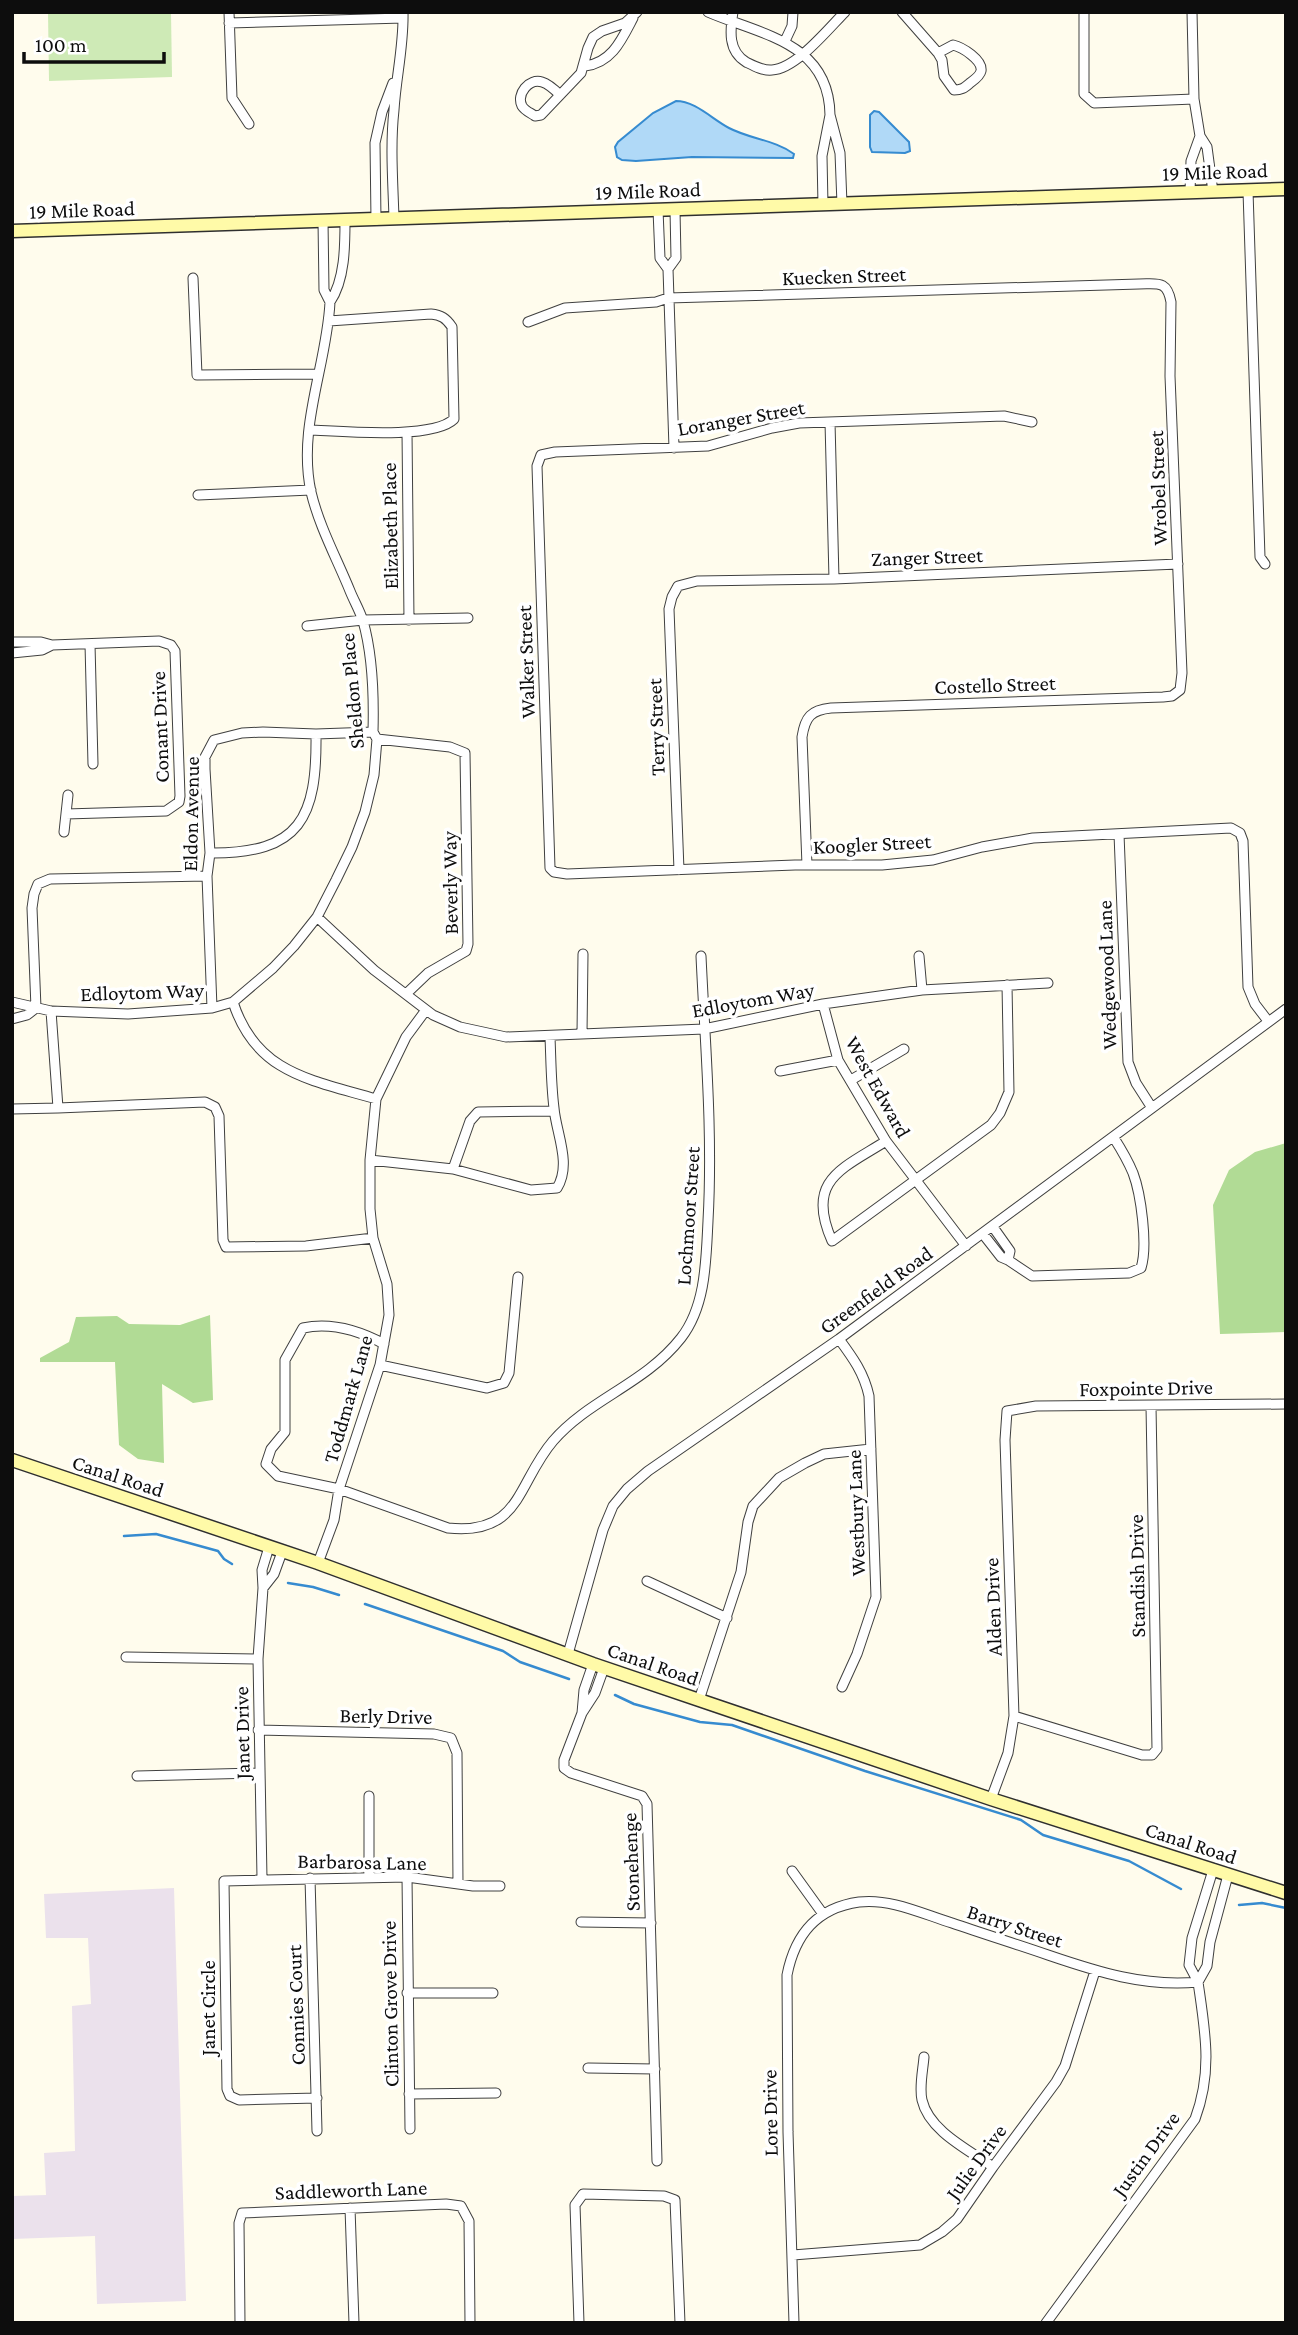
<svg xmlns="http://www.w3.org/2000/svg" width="1298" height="2335" viewBox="0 0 1298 2335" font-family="'Crimson Pro',serif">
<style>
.industrial{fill:#ebe1ec}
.green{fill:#ceeab6}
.forest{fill:#b1db95}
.water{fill:#b0d9f7;stroke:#368bd0;stroke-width:2}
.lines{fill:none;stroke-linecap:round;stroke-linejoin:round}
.stream{stroke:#368bd0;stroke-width:2.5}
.street-casing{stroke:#404040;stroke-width:11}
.secondary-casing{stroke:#2f2f2f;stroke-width:15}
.street{stroke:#fff;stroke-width:9}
.secondary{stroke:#fffaa8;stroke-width:12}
.labels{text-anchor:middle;stroke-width:7;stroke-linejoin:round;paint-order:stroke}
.street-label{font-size:21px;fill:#0d0d0d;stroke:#fff}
</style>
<rect width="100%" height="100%" fill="#fffced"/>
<path class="industrial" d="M 174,1888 L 186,2301 L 97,2304 L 95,2236 L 12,2239 L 12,2196 L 46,2195 L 44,2153 L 75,2151 L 72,2006 L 91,2004 L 88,1938 L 46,1938 L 44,1894 Z"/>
<path class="green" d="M 48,12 L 171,12 L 172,77 L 49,81 Z"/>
<path class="forest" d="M 1286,1143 L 1286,1332 L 1220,1334 L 1213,1205 L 1229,1170 L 1255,1152 Z
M 210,1315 L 213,1400 L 193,1403 L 162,1384 L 164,1463 L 138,1459 L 119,1445 L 115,1362 L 40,1362 L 40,1358 L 69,1342 L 76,1317 L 117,1316 L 129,1324 L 180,1325 Z"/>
<path class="water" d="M 676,101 C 695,101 712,119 729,128 C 750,139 775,140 794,154 L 793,158 L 692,157 L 636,161 L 622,160 L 617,157 L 615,147 L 618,142 L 653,113 Z
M 874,111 L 879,112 L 909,142 L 910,151 L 905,153 L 872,152 L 870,147 L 870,115 Z"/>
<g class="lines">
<path class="stream" d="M 124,1536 L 156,1534 L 218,1551 L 224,1559 L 232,1564
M 288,1583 L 313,1587 L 339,1595
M 365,1604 L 503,1651 L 520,1662 L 569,1679
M 615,1695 L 634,1704 L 700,1722 L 732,1725 L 865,1771 L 1021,1820 L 1043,1835 L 1129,1861 L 1181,1889
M 1239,1905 L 1262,1903 L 1286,1908"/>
<g class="street-casing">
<path id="street" d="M 229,12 L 232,98 L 249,124
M 708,12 C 761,35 829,42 830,115
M 733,12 C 730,31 728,51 746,62 C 754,66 763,71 772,70 C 796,69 828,29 845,12
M 902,12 L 938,53 L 942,60 L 944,76 L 954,90 C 962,90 964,88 970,83 C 974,80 980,76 981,71 C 983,60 962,47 953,45 L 938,53
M 1084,12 L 1084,94 L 1094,103 L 1194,99
M 1192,12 L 1194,99 L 1200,136
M 229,23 L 403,18
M 785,41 L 792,26 L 793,12
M 585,66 C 612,63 622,39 633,18
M 560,95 C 555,90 549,84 542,82 C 529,78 516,94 522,106 C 525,111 531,113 535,116 L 541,115 L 581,73 L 588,48 L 593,37 L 602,31 L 625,23 L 637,12
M 1248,191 L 1260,557 L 1265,564
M 1190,192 L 1191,161 L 1200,136 L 1207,147 L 1213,192
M 823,205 L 822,156 L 830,115 L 840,153 L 842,204
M 658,210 L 660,258 L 668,269 L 676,258 L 675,210
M 394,219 C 393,183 390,146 394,110 C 396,77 404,45 403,12
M 376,220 L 375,143 L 382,112 L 393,83
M 323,221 L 324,290 L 330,302 C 345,280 345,246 345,220
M 668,269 L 674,448
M 193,278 L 197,375 L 317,374
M 528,322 L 565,308 L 656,302 L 668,298 L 1139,284 C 1158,284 1167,280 1171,302 L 1170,376 L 1182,673 L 1180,690 L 1172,696 L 1163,697 L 831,708 C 811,710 805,717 802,737 L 807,865
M 830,422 L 834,579
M 1032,422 L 1004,416 L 799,423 L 772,428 L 708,446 L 555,452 L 541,455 L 537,466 L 550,868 L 554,872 L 567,874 L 795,865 L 882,865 L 933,860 L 982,847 L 1033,838 L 1231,828 L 1240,833 L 1243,841 L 1248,987 L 1255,1004 L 1268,1021
M 309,430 C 340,431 433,440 454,419 L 452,327 C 446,318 441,315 431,314 L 329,321
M 407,432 L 409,620
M 198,495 L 311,490
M 307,626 L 363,620 L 468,618
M 12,642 L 41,642 L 52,645 L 159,641 L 171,645 L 175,651 L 180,796 L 179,802 L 166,811 L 66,814
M 90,644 L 93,764
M 12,653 L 42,650 L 52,645
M 377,739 L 450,747 L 465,753 L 468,944 L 466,951 L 428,973 L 406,994
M 64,832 L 68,795
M 1119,834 L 1128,1062 L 1136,1083 L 1152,1108
M 210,853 C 301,854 317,817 316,734
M 679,870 L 669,609 L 672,597 L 678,586 L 697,581 L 834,579 L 1178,564
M 317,917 L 374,970 L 433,1015 L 460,1027 L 506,1037 L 704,1029 L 823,1004 L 922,990 L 1048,983
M 919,956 L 922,990
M 12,1002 L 51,1011 L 128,1014 L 212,1008 L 233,1002 L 273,968 L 294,946 L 317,917 L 336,880 L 352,847 L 365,812 L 374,775 L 377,739 L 373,732 C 374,696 373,656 363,621 C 360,611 354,601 350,591 C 337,559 319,526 311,492 C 297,427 327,365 330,302
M 233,1002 C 256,1074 312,1080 376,1099
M 823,1004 L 838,1060 L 886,1141 L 966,1246
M 36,1008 L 32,908 L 34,894 L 38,884 L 50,879 L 207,876
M 212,1008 L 207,876 L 210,853 L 205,769 L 205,757 L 214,740 L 242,733 L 263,732 L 316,734 L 373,732
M 51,1011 L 58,1108 L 205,1102 L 215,1107 L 219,1116 L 223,1240 L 226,1247 L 306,1246 L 373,1238
M 12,1019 L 27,1015 L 36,1008
M 582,1034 L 583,954
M 780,1071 L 838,1060
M 851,1080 L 904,1049
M 12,1109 L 58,1108
M 886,1141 C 842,1169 805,1180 832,1241 L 991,1125 L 1000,1113 L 1009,1092 L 1007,985
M 370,1160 L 453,1169 L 531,1190 L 557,1188 C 572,1164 556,1133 554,1108 C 551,1084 551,1060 550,1037
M 453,1169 L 470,1121 L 478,1112 L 554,1111
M 983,1234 L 1001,1257 L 1008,1260 L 1010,1251 L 993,1227
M 1008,1260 L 1032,1276 L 1129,1273 L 1141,1268 C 1148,1246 1141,1194 1133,1173 C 1128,1161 1121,1149 1114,1138
M 839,1339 C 853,1358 864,1373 869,1396 L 876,1597 L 857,1654 L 842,1687
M 384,1344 C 358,1330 331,1322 303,1328 L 285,1360 L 285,1432 L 271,1449 L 266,1464 L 278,1476 L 339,1489 L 448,1528 C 521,1536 517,1483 553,1441 C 589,1399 645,1384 681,1338 C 706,1306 706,1260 708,1221 C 713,1132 705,1044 701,956
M 380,1365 L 487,1388 L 504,1383 L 509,1373 L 518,1277
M 269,1547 L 262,1570 L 263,1588 L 274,1574 L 282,1552
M 318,1563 L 334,1520 L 339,1489 L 380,1365 L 389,1315 L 387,1284 L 373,1238 L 370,1209 L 370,1160 L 376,1099 L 406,1037 L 426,1010
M 647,1581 L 727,1618
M 568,1654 L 603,1530 L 613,1506 L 627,1489 L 648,1471 L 839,1339 L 1286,1009
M 126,1657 L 258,1659
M 593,1664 L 584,1690 L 582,1713 L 595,1693 L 604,1668
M 699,1700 L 741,1572 L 748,1522 L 753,1506 L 779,1478 L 805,1463 L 824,1454 L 871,1449
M 582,1713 L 564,1760 L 564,1768 L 571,1773 L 642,1796 L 647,1804 L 657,2161
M 1014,1716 L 1142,1755 L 1152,1755 L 1157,1749 L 1151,1406
M 258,1730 L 434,1734 L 451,1738 L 457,1753 L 458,1883
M 137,1776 L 260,1773
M 369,1796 L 369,1877
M 991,1799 L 1008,1753 L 1014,1716 L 1005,1440 L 1007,1411 L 1036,1406 L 1286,1404
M 1213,1870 L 1192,1938 L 1189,1965 L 1198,1982 L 1207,1966 L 1210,1942 L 1228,1875
M 792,1871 L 823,1914
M 407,1877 L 410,2129
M 262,1878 L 258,1659 L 263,1588
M 310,1878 L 317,2131
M 581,1922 L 651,1923
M 407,1993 L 493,1993
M 924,2057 C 923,2070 919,2087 922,2100 C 929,2131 969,2150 993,2167
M 588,2068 L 655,2069
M 409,2094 L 496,2093
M 317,2098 L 239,2100 L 230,2096 L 227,2089 L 224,1881 L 407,1877 L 473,1886 L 500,1886
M 350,2208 L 354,2323
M 793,2255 L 920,2245 L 942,2232 L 957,2219 L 993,2167 L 1056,2082 L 1065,2066 L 1095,1971
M 240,2323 L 239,2223 L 242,2213 L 446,2204 L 461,2206 L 469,2221 L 470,2323
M 579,2323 L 575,2205 L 583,2194 L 664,2196 L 675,2200 L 680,2323
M 794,2323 L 788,2132 L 787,1975 C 795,1935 816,1908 859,1902 C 890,1898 923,1914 952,1923 C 984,1934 1016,1944 1048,1955 C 1098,1972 1144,1987 1198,1982 C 1205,2031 1213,2071 1195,2119 L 1046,2323"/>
</g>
<g class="secondary-casing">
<path id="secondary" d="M 12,231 L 1286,189
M 12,1460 L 318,1563 L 593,1664 L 991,1799 L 1286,1893"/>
</g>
<use href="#street" class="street"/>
<use href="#secondary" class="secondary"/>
</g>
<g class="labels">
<g class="street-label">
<text transform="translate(1215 172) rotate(-2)" y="7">19 Mile Road</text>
<text transform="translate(648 191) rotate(-2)" y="7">19 Mile Road</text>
<text transform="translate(82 210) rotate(-2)" y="7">19 Mile Road</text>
<text transform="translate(844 276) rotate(-2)" y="7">Kuecken Street</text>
<text transform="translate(741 418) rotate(-10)" y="7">Loranger Street</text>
<text transform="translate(1158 488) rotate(-92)" y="7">Wrobel Street</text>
<text transform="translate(390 526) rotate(-91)" y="7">Elizabeth Place</text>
<text transform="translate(927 557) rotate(-2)" y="7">Zanger Street</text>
<text transform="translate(526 662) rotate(-92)" y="7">Walker Street</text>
<text transform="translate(995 685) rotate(-2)" y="7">Costello Street</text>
<text transform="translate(352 691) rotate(-95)" y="7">Sheldon Place</text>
<text transform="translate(160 727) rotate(-92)" y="7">Conant Drive</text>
<text transform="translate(656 727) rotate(-92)" y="7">Terry Street</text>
<text transform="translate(191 814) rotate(-89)" y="7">Eldon Avenue</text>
<text transform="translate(872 844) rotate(-3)" y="7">Koogler Street</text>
<text transform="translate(450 883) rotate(-91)" y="7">Beverly Way</text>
<text transform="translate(1107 975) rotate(-92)" y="7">Wedgewood Lane</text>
<text transform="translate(142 992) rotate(-2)" y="7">Edloytom Way</text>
<text transform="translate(753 1000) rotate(-10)" y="7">Edloytom Way</text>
<text transform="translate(878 1087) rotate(61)" y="7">West Edward</text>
<text transform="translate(688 1216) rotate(-86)" y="7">Lochmoor Street</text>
<text transform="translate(876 1290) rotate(-36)" y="7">Greenfield Road</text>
<text transform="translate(1146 1388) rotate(-1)" y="7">Foxpointe Drive</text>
<text transform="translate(348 1399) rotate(-74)" y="7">Toddmark Lane</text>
<text transform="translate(118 1476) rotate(18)" y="7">Canal Road</text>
<text transform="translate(856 1513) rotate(-92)" y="7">Westbury Lane</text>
<text transform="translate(1137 1576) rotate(-91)" y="7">Standish Drive</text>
<text transform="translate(993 1607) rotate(-92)" y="7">Alden Drive</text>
<text transform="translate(653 1664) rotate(19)" y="7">Canal Road</text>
<text transform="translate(386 1716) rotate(1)" y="7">Berly Drive</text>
<text transform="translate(242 1733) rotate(-91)" y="7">Janet Drive</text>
<text transform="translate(1191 1843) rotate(18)" y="7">Canal Road</text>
<text transform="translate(362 1862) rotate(1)" y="7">Barbarosa Lane</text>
<text transform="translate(631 1862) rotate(-92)" y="7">Stonehenge</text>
<text transform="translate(1015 1926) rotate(18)" y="7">Barry Street</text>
<text transform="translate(390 2004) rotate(-91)" y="7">Clinton Grove Drive</text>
<text transform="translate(296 2005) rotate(-92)" y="7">Connies Court</text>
<text transform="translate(208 2008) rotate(-90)" y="7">Janet Circle</text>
<text transform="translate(770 2113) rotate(-91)" y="7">Lore Drive</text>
<text transform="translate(1146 2154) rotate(-54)" y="7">Justin Drive</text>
<text transform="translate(976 2162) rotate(-54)" y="7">Julie Drive</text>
<text transform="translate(351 2190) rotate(-2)" y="7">Saddleworth Lane</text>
</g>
</g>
<rect width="1298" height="2335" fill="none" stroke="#0d0d0d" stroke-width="28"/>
<path d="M24 52v10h140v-10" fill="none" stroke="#0d0d0d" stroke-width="3.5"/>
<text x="35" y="52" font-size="21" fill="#0d0d0d" stroke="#ffffff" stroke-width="5" paint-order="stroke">100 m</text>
</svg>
